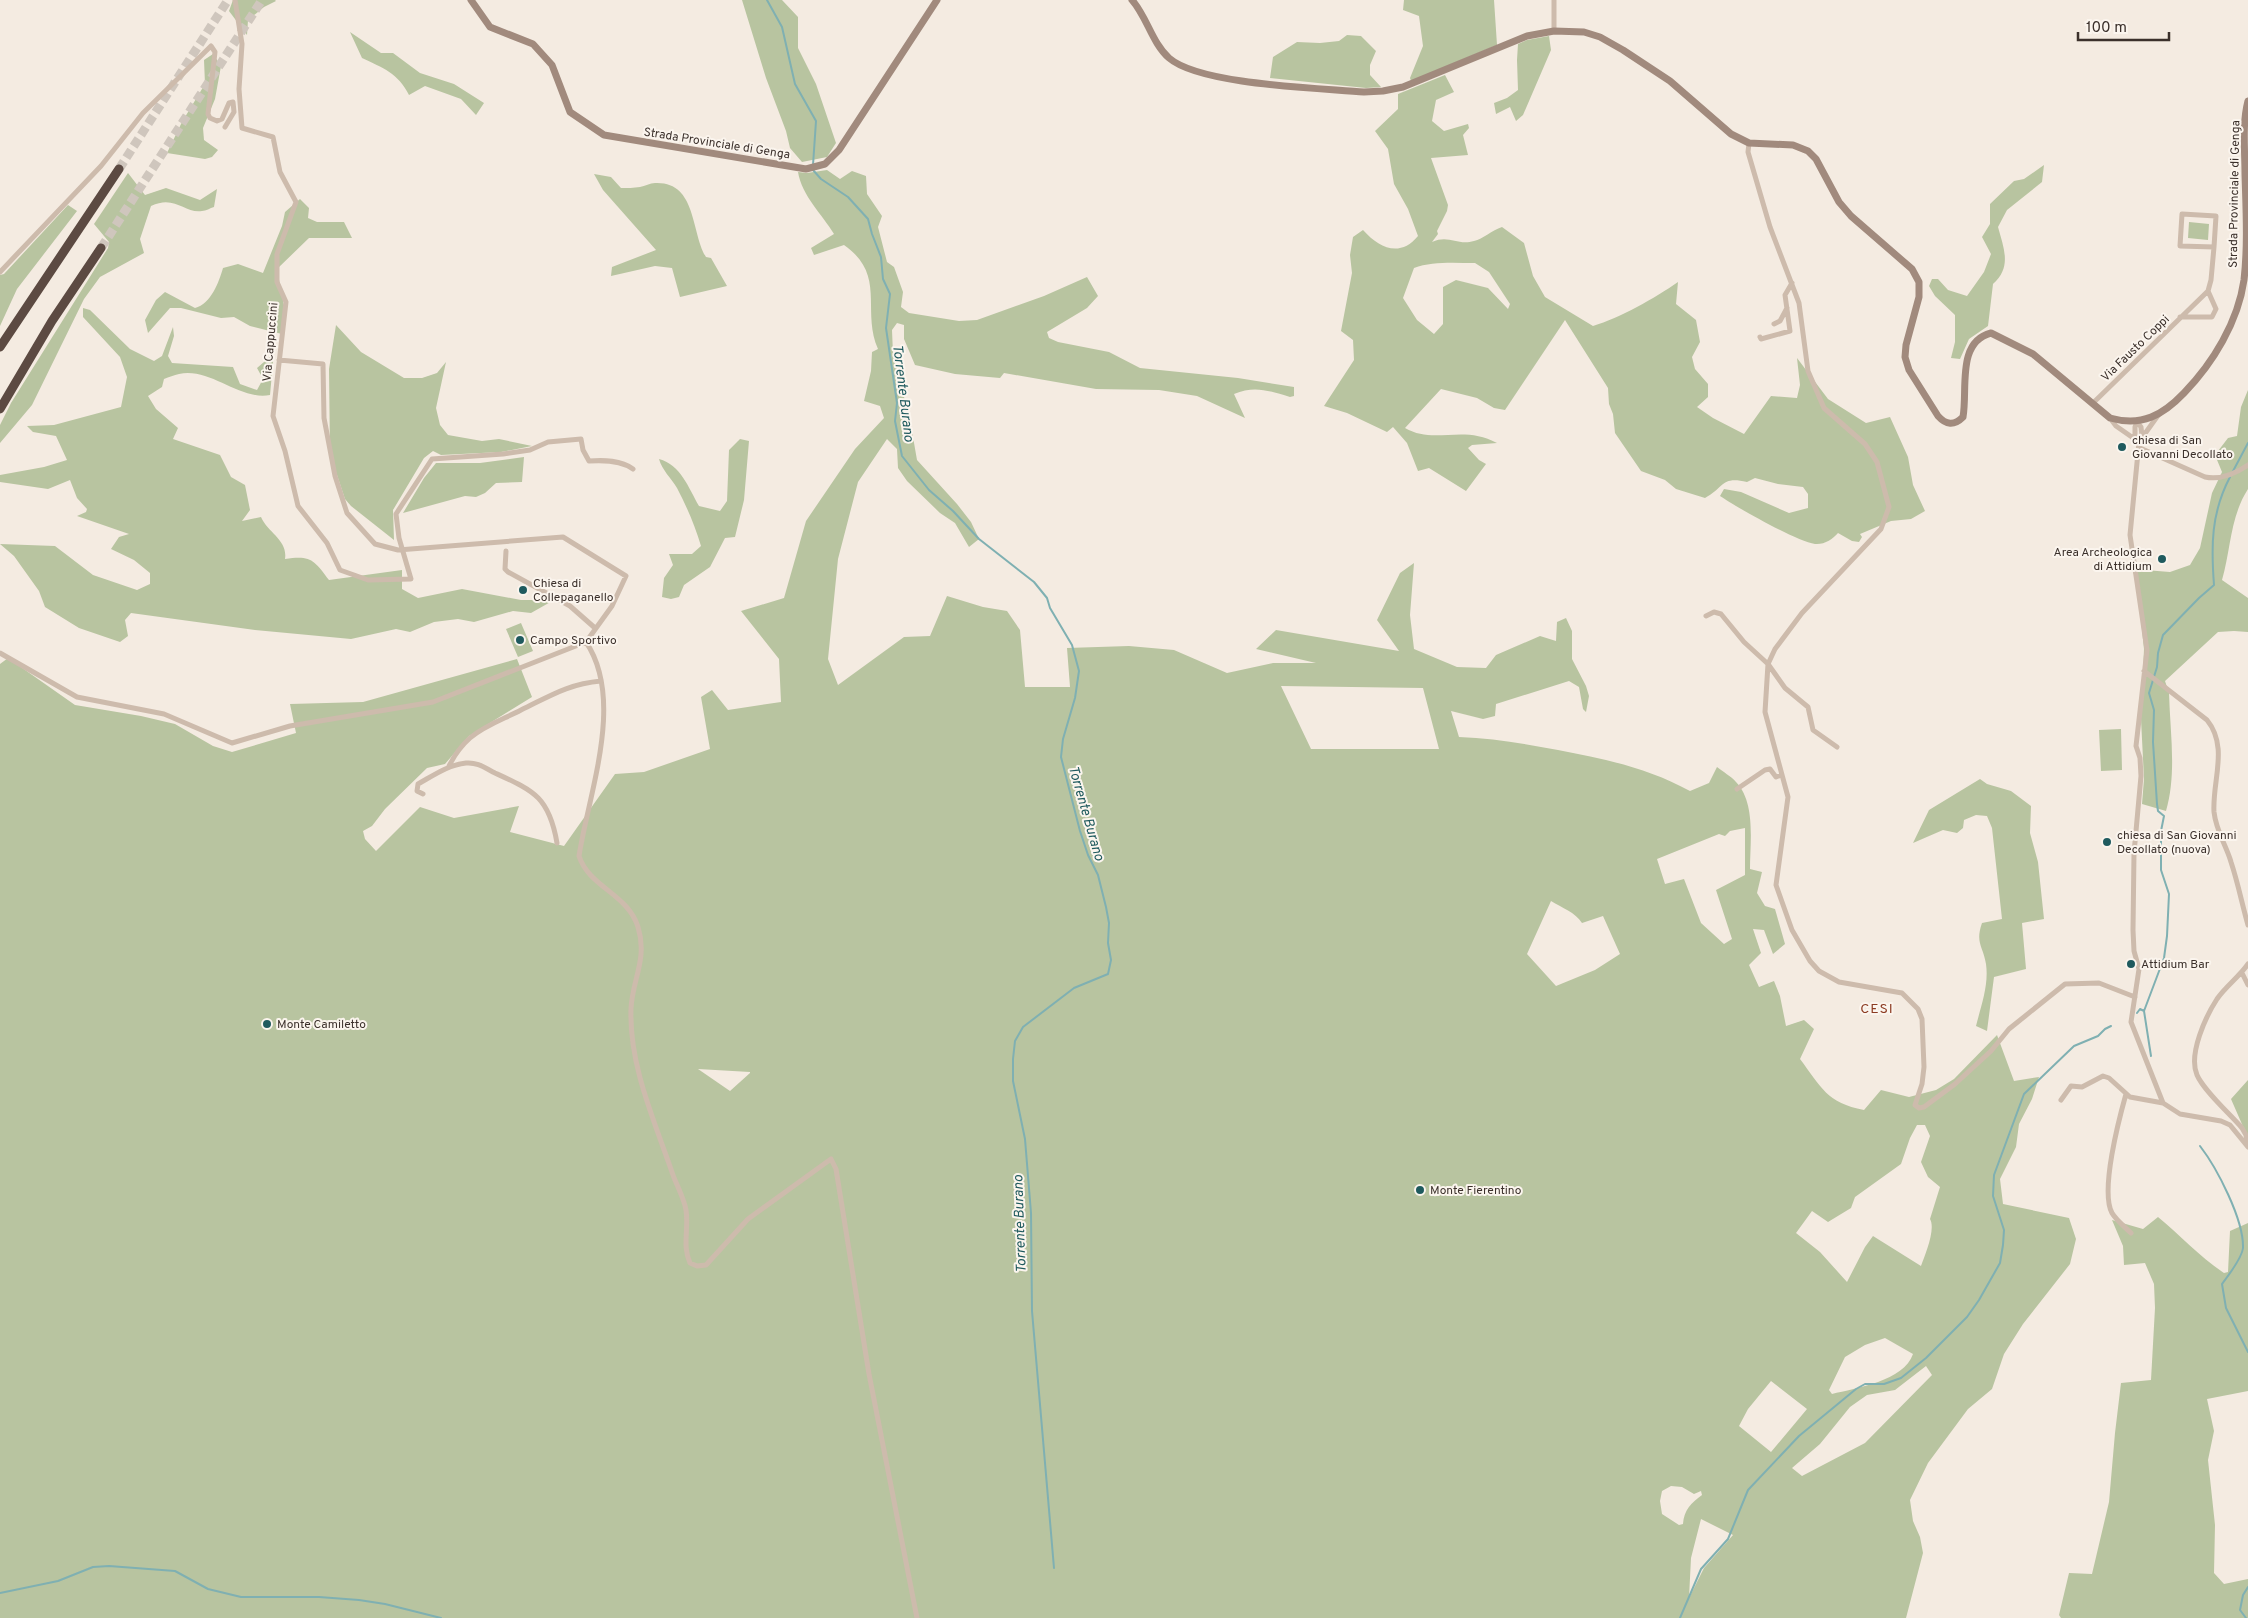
<svg xmlns="http://www.w3.org/2000/svg" width="2248" height="1618" viewBox="0 0 2248 1618" font-family="Overpass,sans-serif">
<style>
.green{fill:#b8c4a0;fill-rule:evenodd}
.lines{fill:none;stroke-linecap:round;stroke-linejoin:round}
.stream{stroke:#7fb0b2;stroke-width:2}
.highway-tunnel{stroke:#cfc6bd;stroke-width:9;stroke-dasharray:9 4.5;stroke-linecap:butt}
.street{stroke:#cdbbac;stroke-width:5}
.secondary{stroke:#a18a7d;stroke-width:7}
.highway{stroke:#5c4a42;stroke-width:9}
.poi-dot{fill:#1f5a5e;stroke:#fbf5ee;stroke-width:2}
.labels{text-anchor:middle;stroke-width:4;stroke-linejoin:round;paint-order:stroke}
.street-label{font-size:12px;fill:#3b302b;stroke:#fbf5ee}
.poi-label{font-size:12px;fill:#3b302b;stroke:#fbf5ee;text-anchor:start}
.water-label{font-size:14px;font-style:italic;fill:#1f5a5e;stroke:#fbf5ee}
.neighbourhood-label{font-size:14px;letter-spacing:1px;fill:#8c3b22;stroke:#fbf5ee}
</style>
<rect width="100%" height="100%" fill="#f4ebe1"/>
<path class="green" d="M 233,0 L 275,0 L 276,1 L 264,7 L 248,20 L 247,35 L 229,11 Z
M 742,0 L 782,0 L 798,17 L 798,48 L 816,84 L 836,143 L 827,157 L 802,162 L 790,148 L 786,131 L 766,78 Z
M 1404,0 L 1494,0 L 1497,45 L 1411,81 L 1410,78 L 1423,46 L 1419,16 L 1403,10 Z
M 350,32 L 381,53 L 393,53 L 420,73 L 454,84 L 484,103 L 476,115 L 461,99 L 425,86 L 409,95 C 398,73 383,68 362,58 Z
M 1347,35 L 1361,36 L 1376,51 L 1370,65 L 1370,75 L 1381,87 L 1366,88 L 1270,78 L 1273,57 L 1297,42 L 1320,43 L 1339,41 Z
M 1549,36 L 1551,50 L 1523,115 L 1516,121 L 1510,107 L 1496,114 L 1494,103 L 1507,98 L 1518,90 L 1517,60 L 1518,44 L 1527,40 Z
M 213,54 L 221,66 L 215,99 L 203,128 L 204,140 L 218,150 L 212,157 L 205,159 L 167,153 L 182,122 L 205,84 L 204,60 Z
M 1445,75 L 1454,92 L 1436,100 L 1432,121 L 1444,131 L 1468,124 L 1469,128 L 1463,135 L 1468,155 L 1431,158 L 1448,205 L 1447,211 L 1437,231 L 1438,234 L 1432,242 C 1449,234 1457,246 1474,241 C 1483,239 1492,230 1502,227 L 1524,243 L 1533,276 L 1545,297 L 1593,326 C 1620,318 1655,298 1678,282 L 1676,304 L 1696,320 L 1700,342 L 1692,357 L 1695,369 L 1708,384 L 1708,397 L 1697,407 L 1713,418 L 1744,434 L 1771,396 L 1797,398 L 1800,385 L 1797,358 L 1828,399 L 1866,423 L 1890,417 L 1908,457 L 1913,485 L 1925,511 L 1911,519 L 1891,521 L 1860,534 L 1862,537 L 1859,542 L 1852,541 L 1838,533 C 1833,539 1824,545 1815,544 C 1796,541 1738,508 1720,496 L 1724,489 L 1741,492 L 1789,513 L 1808,508 L 1808,494 L 1803,487 L 1778,484 L 1755,478 L 1747,482 C 1721,476 1725,487 1705,498 L 1676,489 L 1665,480 L 1641,471 L 1615,433 L 1613,414 L 1609,404 L 1608,388 L 1565,320 L 1505,410 L 1494,408 L 1477,398 L 1441,389 L 1405,428 C 1434,445 1463,424 1497,443 L 1472,445 L 1468,448 L 1479,460 L 1486,464 L 1466,491 L 1429,468 L 1418,471 L 1407,443 L 1393,427 L 1387,432 L 1347,413 L 1324,406 L 1354,360 L 1353,340 L 1341,331 L 1352,273 L 1350,255 L 1353,237 L 1363,230 C 1379,248 1400,258 1418,236 L 1408,209 L 1394,184 L 1388,149 L 1375,131 L 1398,109 L 1398,94 ZM 1475,263 L 1489,272 L 1510,304 L 1508,309 L 1488,288 L 1456,280 L 1443,287 L 1443,324 L 1434,334 L 1417,320 L 1403,298 L 1414,268 C 1432,261 1455,263 1475,263 Z
M 2044,165 L 2042,182 L 2007,210 L 1998,227 C 2004,249 2012,267 1993,284 L 1988,326 L 1969,339 L 1960,359 L 1951,358 L 1955,342 L 1955,315 L 1935,296 L 1929,286 L 1932,279 L 1938,279 L 1948,290 L 1967,296 L 1984,272 L 1991,254 L 1982,237 L 1990,224 L 1990,204 L 2014,181 L 2024,179 Z
M 827,170 L 840,179 L 852,171 L 866,176 L 867,194 L 882,216 L 878,227 L 887,262 L 894,267 L 903,292 L 901,307 L 909,313 L 959,321 L 977,320 L 1044,296 L 1087,277 L 1098,296 L 1087,308 L 1047,332 L 1049,338 L 1058,342 L 1109,352 L 1140,368 L 1238,378 L 1294,387 L 1294,396 L 1290,397 C 1269,391 1255,385 1234,394 L 1245,418 L 1197,396 L 1159,390 L 1096,389 L 1004,373 L 1000,378 L 955,374 L 915,365 L 904,339 L 904,325 L 897,323 L 892,330 L 893,354 L 910,420 L 917,460 L 957,504 L 971,522 L 979,539 L 969,547 L 955,523 L 940,513 L 907,481 L 898,468 L 897,449 L 887,439 L 858,482 L 838,559 L 828,659 L 838,685 L 904,637 L 930,636 L 947,596 L 983,607 L 1007,611 L 1020,630 L 1025,687 L 1070,687 L 1067,648 L 1129,646 L 1174,650 L 1227,673 L 1273,663 L 1316,663 L 1256,649 L 1276,630 L 1399,651 L 1377,620 L 1400,573 L 1414,563 L 1410,615 L 1414,649 L 1457,667 L 1486,668 L 1496,655 L 1540,636 L 1556,641 L 1557,622 L 1566,618 L 1572,631 L 1572,659 L 1586,686 L 1589,696 L 1586,712 L 1583,709 L 1579,687 L 1569,681 L 1496,704 L 1495,716 L 1483,719 L 1451,711 L 1459,737 C 1493,738 1525,744 1558,750 C 1605,759 1648,768 1690,791 L 1709,783 L 1717,767 C 1723,772 1731,776 1736,782 C 1756,803 1750,842 1750,869 L 1762,872 L 1757,893 L 1765,906 L 1775,909 L 1785,944 L 1773,954 L 1764,930 L 1753,929 L 1761,953 L 1749,965 L 1759,987 L 1774,981 L 1780,996 L 1786,1026 L 1804,1020 L 1814,1029 L 1800,1059 C 1821,1087 1827,1103 1864,1110 L 1881,1090 L 1909,1097 L 1936,1090 L 1954,1079 L 1997,1035 L 2014,1081 L 2039,1077 L 2032,1099 L 2019,1124 L 2016,1147 L 2000,1179 L 2003,1204 L 2069,1218 L 2076,1239 L 2070,1264 L 2023,1324 L 2004,1354 L 1992,1389 L 1968,1409 L 1928,1463 L 1910,1500 L 1913,1521 L 1920,1537 L 1923,1553 L 1906,1618 L 0,1618 L 0,664 L 8,658 L 75,705 L 141,716 L 175,724 L 213,746 L 232,752 L 296,733 L 290,704 L 363,702 L 517,659 L 532,697 L 469,736 L 445,764 L 427,768 L 385,809 L 372,826 L 363,831 L 365,839 L 376,851 L 420,807 L 454,818 L 519,806 L 510,832 L 564,846 L 615,774 L 644,772 L 710,749 L 701,697 L 712,690 L 728,710 L 781,702 L 779,659 L 741,611 L 784,598 L 806,521 L 855,449 L 884,418 L 880,406 L 864,401 L 871,371 L 872,352 L 878,349 C 861,310 887,275 844,245 L 814,255 L 811,248 L 834,234 C 822,214 802,196 798,172 L 807,173 ZM 1281,686 L 1423,688 L 1439,749 L 1311,749 ZM 1745,828 L 1745,875 L 1716,890 L 1732,939 L 1724,944 L 1701,923 L 1684,879 L 1665,884 L 1657,859 L 1719,834 L 1725,836 L 1730,831 ZM 1551,901 C 1562,908 1575,912 1582,923 L 1603,916 L 1620,954 L 1595,970 L 1556,986 L 1527,954 ZM 698,1069 L 750,1072 L 750,1073 L 730,1091 ZM 1917,1125 L 1925,1125 L 1930,1136 L 1921,1162 L 1928,1177 L 1940,1187 L 1930,1219 C 1936,1229 1925,1255 1921,1266 L 1873,1236 L 1865,1247 L 1847,1282 L 1820,1252 L 1796,1233 L 1812,1211 L 1828,1222 L 1851,1208 L 1855,1197 L 1901,1164 L 1910,1138 ZM 1885,1338 L 1913,1354 C 1904,1381 1856,1388 1832,1394 L 1829,1390 L 1845,1357 L 1865,1345 ZM 1926,1366 L 1932,1375 L 1865,1443 L 1802,1476 L 1792,1468 L 1820,1444 L 1850,1407 L 1867,1395 L 1895,1390 ZM 1771,1381 L 1807,1409 L 1771,1452 L 1739,1426 L 1748,1409 ZM 1671,1486 L 1682,1487 L 1694,1494 L 1701,1491 L 1702,1495 C 1691,1503 1684,1510 1683,1524 L 1679,1525 L 1662,1514 L 1660,1501 L 1662,1491 ZM 1701,1519 L 1733,1535 L 1704,1568 L 1689,1598 L 1691,1558 Z
M 128,173 L 145,195 L 166,188 L 200,200 L 217,189 L 214,207 C 210,208 206,211 202,211 C 185,214 175,194 151,206 L 140,239 L 144,253 L 100,277 L 84,299 L 32,405 L 0,443 L 0,425 L 11,403 L 108,248 L 109,242 L 94,224 Z
M 594,174 L 611,177 L 621,188 C 627,188 634,188 640,187 C 645,186 650,183 655,183 C 697,181 691,233 706,257 L 711,258 L 727,286 L 680,297 L 672,268 L 655,266 L 611,276 L 612,267 L 656,250 L 603,190 Z
M 300,199 L 309,208 L 308,218 L 317,222 L 344,222 L 352,238 L 309,238 L 277,269 L 285,311 L 282,334 L 250,326 L 234,317 L 221,318 L 181,308 L 170,308 L 148,333 L 145,320 L 156,300 L 165,292 L 195,308 C 211,304 219,282 223,268 L 238,264 L 263,273 L 282,226 L 285,212 Z
M 68,205 L 77,211 L 17,289 L 0,326 L 0,275 L 4,274 Z
M 2189,222 L 2209,224 L 2208,240 L 2188,238 Z
M 83,308 L 90,310 L 130,349 L 154,361 L 162,356 L 173,327 L 174,336 L 168,356 L 172,363 L 233,367 L 240,384 L 257,390 L 263,379 L 257,368 L 271,356 L 274,351 L 270,395 C 240,401 210,367 179,374 C 174,375 169,377 164,379 L 162,387 L 148,396 L 156,409 L 178,428 L 173,439 L 220,455 L 231,477 L 245,485 L 250,510 L 242,521 L 261,517 C 268,533 288,540 285,559 C 311,555 314,560 329,580 L 402,570 L 402,589 L 418,598 L 462,589 L 521,600 L 554,600 L 531,613 L 513,611 L 474,622 L 458,619 L 434,622 L 410,632 L 396,629 L 351,639 L 255,630 L 131,613 L 125,620 L 128,636 L 120,642 L 79,628 L 45,607 L 39,591 L 14,556 L 0,544 L 55,546 L 93,575 L 137,590 L 150,584 L 150,573 L 134,560 L 111,549 L 119,537 L 129,534 L 77,516 L 86,512 L 87,509 L 77,498 L 70,480 L 48,489 L 0,482 L 0,475 L 44,467 L 67,460 L 56,436 L 33,432 L 27,426 L 54,425 L 121,407 L 127,377 L 120,357 L 83,317 Z
M 336,325 L 361,352 L 404,378 L 422,378 L 437,373 L 446,362 L 436,408 L 440,425 L 448,435 L 482,441 L 499,439 L 532,446 L 501,452 L 441,455 L 433,451 L 424,458 L 393,510 L 394,540 L 351,506 L 345,499 L 330,454 L 329,369 Z
M 2248,390 L 2248,489 C 2230,517 2231,549 2222,580 L 2248,598 L 2248,632 L 2234,631 L 2218,632 L 2165,681 L 2169,693 C 2170,732 2177,773 2166,811 L 2142,804 L 2144,779 L 2141,719 L 2144,649 L 2137,583 L 2132,569 L 2170,572 L 2190,565 L 2200,548 L 2212,493 L 2222,472 L 2215,455 L 2228,438 L 2237,436 L 2241,407 Z
M 740,439 L 749,441 L 744,500 L 735,537 L 725,538 L 710,567 L 684,585 L 679,597 L 671,599 L 662,597 L 664,578 L 673,565 L 669,554 L 692,554 L 701,546 C 695,526 687,507 677,488 C 671,478 662,470 659,459 C 681,465 688,487 699,506 L 720,511 L 727,501 L 729,450 Z
M 524,457 L 522,482 L 496,483 L 485,493 L 476,497 L 465,496 L 403,513 L 424,478 L 436,463 L 480,463 Z
M 521,623 L 533,651 L 518,657 L 506,629 Z
M 2121,729 L 2122,770 L 2101,771 L 2099,730 Z
M 1980,779 L 1987,784 L 2011,791 L 2031,806 L 2030,833 L 2038,862 L 2044,919 L 2022,923 L 2026,969 L 1994,977 L 1987,1031 L 1976,1026 C 1981,1006 1989,985 1986,964 C 1983,946 1975,943 1982,923 L 2002,919 L 1992,828 L 1987,816 L 1976,815 L 1964,820 L 1963,828 L 1957,833 L 1943,830 L 1913,843 L 1929,810 Z
M 2248,1080 L 2248,1138 L 2231,1099 Z
M 2158,1217 C 2180,1235 2200,1257 2224,1273 L 2228,1272 L 2230,1231 L 2248,1223 L 2248,1391 L 2207,1399 L 2214,1431 L 2208,1460 L 2215,1525 L 2214,1573 L 2224,1584 L 2248,1579 L 2248,1618 L 2061,1618 L 2059,1615 L 2069,1573 L 2092,1574 L 2109,1502 L 2115,1433 L 2121,1383 L 2151,1380 L 2155,1308 L 2154,1284 L 2145,1263 L 2124,1265 L 2123,1246 L 2112,1220 L 2143,1229 Z"/>
<g class="lines">
<path class="stream" d="M 767,0 L 782,27 L 795,84 L 816,121 L 813,165
M 813,170 L 821,179 L 848,197 L 868,219 L 872,234 L 881,257 L 883,279 L 890,294 L 886,328 L 897,403 L 895,421 L 902,456 L 929,490 L 953,511 L 979,539 L 1034,582 L 1047,598 L 1050,608 L 1072,645 L 1079,671 L 1075,698 L 1063,739 L 1061,757 L 1080,831 L 1088,855 L 1098,875 L 1106,907 L 1109,923 L 1108,943 L 1111,960 L 1108,974 L 1074,988 L 1023,1027 L 1015,1041 L 1013,1059 L 1013,1081 L 1025,1139 L 1031,1213 L 1032,1311 L 1054,1568
M 2232,473 L 2248,443
M 2137,1013 L 2140,1009 L 2144,1011
M 2151,1056 L 2144,1011 L 2164,958 L 2167,936 L 2169,894 L 2161,870 L 2161,831 L 2164,816 L 2158,811 L 2157,804 L 2153,742 L 2154,710 L 2149,693 L 2157,667 L 2158,653 L 2163,635 L 2199,598 L 2214,585 C 2211,546 2211,513 2230,477
M 2200,1146 C 2217,1168 2244,1220 2243,1248 C 2242,1258 2228,1276 2222,1284 L 2226,1308 L 2248,1352
M 0,1593 L 58,1581 L 93,1567 L 109,1566 L 175,1571 L 208,1589 L 241,1597 L 319,1597 L 359,1600 L 385,1604 L 441,1618
M 1680,1618 L 1701,1569 L 1728,1539 L 1748,1490 L 1799,1436 L 1856,1389 L 1865,1384 L 1884,1384 L 1901,1378 L 1926,1358 L 1967,1317 L 1979,1300 L 2000,1263 L 2003,1245 L 2004,1230 L 1993,1196 L 1994,1175 L 2024,1094 L 2074,1046 L 2098,1036 L 2105,1029 L 2111,1026
M 2246,1618 L 2240,1610 L 2243,1595 L 2248,1587"/>
<path class="highway-tunnel" d="M 119,169 L 228,0
M 101,248 L 262,0"/>
<path class="street" d="M 235,0 L 242,44 L 239,89 L 242,128 L 273,137 L 280,172 L 296,202 L 277,254 L 277,282 L 286,302 L 273,416 L 285,451 L 298,506 L 327,543 L 340,570 L 368,580 L 411,579 L 399,538 L 396,514 L 432,459 L 503,454 L 530,450 L 548,442 L 581,439 L 583,450 L 589,461 C 604,460 621,460 633,469
M 1554,31 L 1554,0
M 1749,143 L 1748,152 L 1770,227 L 1799,303 L 1808,371 L 1824,408 L 1865,444 L 1877,462 L 1889,507 L 1881,529 L 1802,613 L 1775,649 L 1768,664 L 1765,712 L 1788,797 L 1776,885 L 1792,930 L 1810,961 L 1819,971 L 1839,982 L 1902,993 L 1918,1009 L 1922,1019 L 1924,1067 L 1922,1084 L 1915,1105 L 1919,1108 L 1924,1107 L 1955,1084 L 1991,1051 L 2009,1029 L 2065,984 L 2099,983 L 2135,997
M 2182,214 L 2216,216 L 2214,247 L 2180,246 Z
M 0,272 L 101,166 L 143,113 L 211,46 L 215,52 L 208,114 L 210,118 L 217,121 L 222,119 L 229,103 L 233,102 L 234,112 L 225,127
M 2180,317 L 2212,317 L 2216,309 L 2208,291 L 2211,280 L 2214,247
M 1774,324 L 1780,321 L 1787,308
M 1760,337 L 1761,339 L 1790,331 L 1785,295 L 1792,283
M 2092,404 L 2208,291
M 2159,414 L 2139,442 L 2130,535 L 2147,650 L 2136,746 L 2140,758 L 2141,776 L 2134,853 L 2133,930 L 2134,951 L 2139,969 L 2131,1022 L 2163,1103 L 2180,1114 L 2221,1121 L 2230,1125 L 2248,1147
M 2110,418 L 2116,426 L 2139,442
M 2137,422 L 2141,427 L 2142,436
M 2135,438 L 2135,427 L 2137,422
M 2140,448 L 2205,477 C 2220,480 2235,474 2248,465
M 506,551 L 505,569 L 508,572 L 570,606 L 595,628
M 1706,616 L 1714,612 L 1721,614 L 1744,642 L 1768,664 L 1785,688 L 1808,707 L 1813,730 L 1837,747
M 586,642 C 625,700 589,792 579,856 C 589,887 628,894 638,927 C 648,959 632,980 631,1009 C 629,1066 655,1122 673,1175 C 677,1186 684,1198 686,1210 C 689,1228 682,1246 690,1263 L 697,1266 L 706,1265 L 748,1219 L 831,1159 L 836,1169 L 869,1374 L 917,1618
M 0,653 L 77,697 L 164,714 L 232,743 L 290,726 L 433,702 L 586,642 L 612,606 L 626,576 L 563,537 L 398,550 L 375,544 L 347,513 L 335,476 L 324,418 L 323,364 L 279,360
M 2144,671 L 2207,720 C 2229,747 2212,781 2214,812 C 2216,831 2226,845 2231,862 C 2238,883 2242,904 2248,925
M 449,766 C 454,756 461,746 470,738 C 485,725 504,719 521,710 C 550,696 568,684 601,681
M 1737,789 L 1765,770 L 1770,769 L 1776,777 L 1781,775
M 423,794 L 417,791 L 418,784 C 434,775 448,765 466,763 C 478,762 485,768 495,773 C 534,791 549,797 557,843
M 2242,973 L 2248,985
M 2126,1094 C 2119,1119 2100,1191 2112,1213 C 2116,1220 2125,1227 2131,1233
M 2061,1100 L 2071,1086 L 2082,1087 L 2103,1076 L 2109,1078 L 2130,1097 L 2163,1103
M 2247,1144 L 2246,1135 L 2242,1128 C 2230,1114 2204,1091 2197,1075 C 2188,1054 2206,1016 2217,999 C 2226,986 2239,977 2248,964"/>
<path class="secondary" d="M 471,0 L 490,27 L 533,44 L 552,65 L 570,112 L 604,135 L 806,169 L 825,164 L 839,150 L 937,0
M 1132,0 C 1147,17 1152,43 1169,58 C 1200,85 1320,88 1364,92 L 1383,91 L 1403,87 L 1527,36 L 1554,31 L 1584,32 L 1600,37 L 1623,50 L 1670,81 L 1731,134 L 1749,143 L 1793,145 L 1808,151 L 1816,159 L 1839,202 L 1851,216 L 1912,269 L 1919,282 L 1919,297 L 1906,345 L 1905,357 L 1909,370 L 1938,416 C 1946,425 1954,426 1963,417 C 1968,390 1956,342 1991,333 L 2033,354 L 2110,418 C 2142,427 2163,415 2184,393 C 2213,363 2238,322 2244,280 C 2248,245 2246,209 2245,174 C 2245,150 2242,124 2248,101"/>
<path class="highway" d="M 0,347 L 119,169
M 0,409 L 52,321 L 101,248"/>
</g>
<g class="poi-dot">
<circle cx="2122" cy="447" r="5"/>
<circle cx="2162" cy="559" r="5"/>
<circle cx="523" cy="590" r="5"/>
<circle cx="520" cy="640" r="5"/>
<circle cx="2107" cy="842" r="5"/>
<circle cx="2131" cy="964" r="5"/>
<circle cx="267" cy="1024" r="5"/>
<circle cx="1420" cy="1190" r="5"/>
</g>
<g class="labels">
<g class="street-label">
<text transform="translate(717 143) rotate(9)" y="4">Strada Provinciale di Genga</text>
<text transform="translate(2234 194) rotate(-89)" y="4">Strada Provinciale di Genga</text>
<text transform="translate(270 342) rotate(-85)" y="4">Via Cappuccini</text>
<text transform="translate(2135 348) rotate(-44)" y="4">Via Fausto Coppi</text>
</g>
<g class="poi-label">
<text x="2132" y="444">chiesa di San<tspan x="2132" dy="14">Giovanni Decollato</tspan></text>
<text x="2152" y="556" text-anchor="end">Area Archeologica<tspan x="2152" dy="14">di Attidium</tspan></text>
<text x="533" y="587">Chiesa di<tspan x="533" dy="14">Collepaganello</tspan></text>
<text x="530" y="644">Campo Sportivo</text>
<text x="2117" y="839">chiesa di San Giovanni<tspan x="2117" dy="14">Decollato (nuova)</tspan></text>
<text x="2141" y="968">Attidium Bar</text>
<text x="277" y="1028">Monte Camiletto</text>
<text x="1430" y="1194">Monte Fierentino</text>
</g>
<g class="water-label">
<text transform="translate(904 393) rotate(83)" y="5">Torrente Burano</text>
<text transform="translate(1087 813) rotate(74)" y="5">Torrente Burano</text>
<text transform="translate(1019 1224) rotate(-92)" y="5">Torrente Burano</text>
</g>
<g class="neighbourhood-label">
<text x="1877" y="1013">CESI</text>
</g>
</g>
<path d="M2078 32v8h91v-8" fill="none" stroke="#3b302b" stroke-width="2.5"/>
<text x="2086" y="32" font-size="15" fill="#3b302b" stroke="#fbf5ee" stroke-width="4" paint-order="stroke">100 m</text>
</svg>
